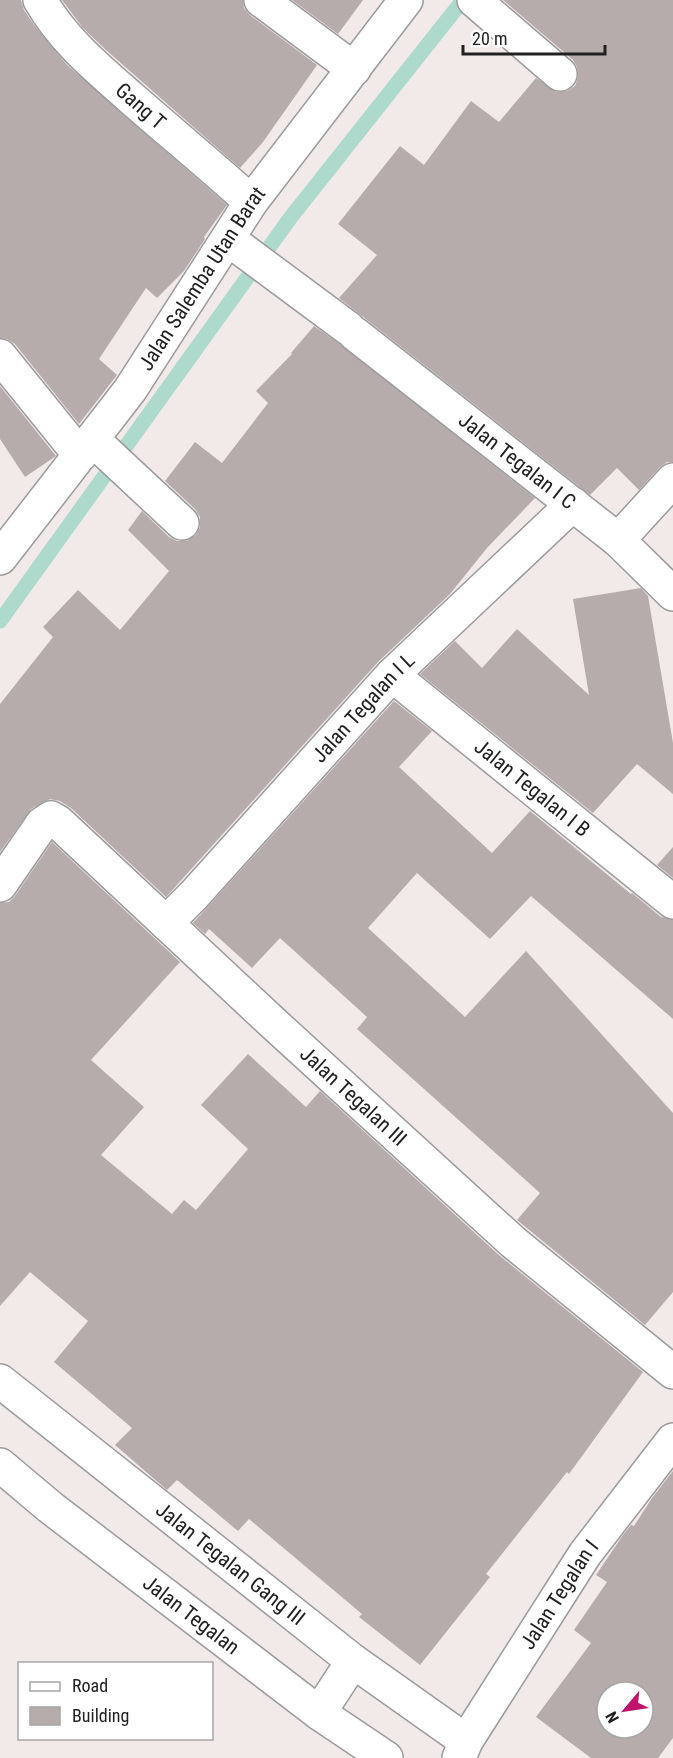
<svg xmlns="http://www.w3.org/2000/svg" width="673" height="1758" viewBox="0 0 673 1758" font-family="'Roboto Condensed',sans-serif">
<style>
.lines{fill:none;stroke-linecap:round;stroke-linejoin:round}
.stream{stroke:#aedacd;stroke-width:15}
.building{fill:#b6acac;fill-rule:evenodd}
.minor-casing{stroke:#9b9b9b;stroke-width:36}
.minor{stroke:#fff;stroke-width:33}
.labels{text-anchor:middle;stroke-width:6;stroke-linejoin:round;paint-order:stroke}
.street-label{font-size:21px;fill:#212121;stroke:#fff}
</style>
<rect width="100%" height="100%" fill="#f1eae9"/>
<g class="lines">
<path class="stream" d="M 0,621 L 291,217 L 463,0"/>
</g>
<path class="building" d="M 0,0 L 21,0 L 24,10 L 34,25 L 67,65 L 227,205 L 204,237 L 205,239 L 184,271 L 157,298 L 146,288 L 99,359 L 117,375 L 79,424 L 15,344 L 7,339 L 0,338 Z
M 62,0 L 243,0 L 244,8 L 250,15 L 317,65 L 263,142 L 240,168 L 106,50 L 83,28 Z
M 292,0 L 363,0 L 338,34 Z
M 503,0 L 673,0 L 673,462 L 667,462 L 660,467 L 639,490 L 617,468 L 590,495 L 339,298 L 377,255 L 338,224 L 400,146 L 424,165 L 471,101 L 499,122 L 536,78 L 556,92 L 567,91 L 575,86 L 578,77 L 577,67 L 573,60 Z
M 314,326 L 340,344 L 535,498 L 487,548 L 450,594 L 378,662 L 166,897 L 71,808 L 60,801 L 50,799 L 31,809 L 0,852 L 0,704 L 53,637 L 43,627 L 78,590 L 120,630 L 169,571 L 128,530 L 142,511 L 169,537 L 177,541 L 187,541 L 196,535 L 200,527 L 200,517 L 195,509 L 165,481 L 195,442 L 222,463 L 268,403 L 256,391 L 292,354 L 291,353 Z
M 0,386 L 56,456 L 25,477 L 0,439 Z
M 641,588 L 648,596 L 673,743 L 673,794 L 637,764 L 593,813 L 420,674 L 455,641 L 482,668 L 517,629 L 589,695 L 573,599 Z
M 394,701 L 432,731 L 399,767 L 492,853 L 530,811 L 631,894 L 632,893 L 661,917 L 673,920 L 673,1019 L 531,896 L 490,939 L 417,873 L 368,928 L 465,1017 L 526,951 L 673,1113 L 673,1292 L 645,1325 L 517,1220 L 540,1193 L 357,1029 L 367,1017 L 280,938 L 252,968 L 209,929 L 205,934 L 193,923 Z
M 52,842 L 180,962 L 91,1060 L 144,1107 L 101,1155 L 172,1214 L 184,1200 L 196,1210 L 248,1149 L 201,1105 L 248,1054 L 306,1107 L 320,1091 L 500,1256 L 643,1372 L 569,1474 L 567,1472 L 486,1574 L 490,1577 L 420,1665 L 359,1617 L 362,1614 L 249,1519 L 238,1531 L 177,1480 L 167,1490 L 115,1445 L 132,1428 L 54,1362 L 88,1321 L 30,1272 L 0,1306 L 0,903 L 9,902 L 15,896 Z
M 673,847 L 673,878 L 657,865 Z
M 673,1471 L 673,1738 L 658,1758 L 591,1758 L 536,1717 L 591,1643 L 574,1630 L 607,1582 L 596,1575 L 623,1535 L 631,1525 L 634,1526 L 652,1498 ZM 607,1692 L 643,1692 L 643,1728 L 607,1728 Z"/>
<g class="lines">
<g class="minor-casing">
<g id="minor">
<path id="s1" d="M 40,0 C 62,39 97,68 130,97 C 170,132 211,166 251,202"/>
<path d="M 261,0 L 354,69"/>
<path d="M 474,0 L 560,74"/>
<path d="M 228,239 L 348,328"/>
<path id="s2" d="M 355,334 L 618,540 L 673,594"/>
<path d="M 0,356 L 80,455"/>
<path d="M 92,439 L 182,523"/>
<path d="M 618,540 L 673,480"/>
<path id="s3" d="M 0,558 L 130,390 L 251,202 L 406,0"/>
<path id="s4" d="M 392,675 L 673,902"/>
<path id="s5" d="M 0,885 L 42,824 L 51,818 L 58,822 L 272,1022 L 513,1242 L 673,1372"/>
<path id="s6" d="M 166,923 L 194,895 L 392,675 L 573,504"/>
<path id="s7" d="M 0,1381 L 353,1661 L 466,1741"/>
<path id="s8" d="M 0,1465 L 50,1507 L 319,1713 L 386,1758"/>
<path d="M 319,1713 L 353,1661"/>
<path id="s9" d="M 459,1758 L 466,1741 L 585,1554 L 673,1440"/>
</g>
</g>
<use href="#minor" class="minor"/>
</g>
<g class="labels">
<g class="street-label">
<text dy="7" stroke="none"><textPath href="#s1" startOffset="147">Gang T</textPath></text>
<text dy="7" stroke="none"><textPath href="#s3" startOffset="345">Jalan Salemba Utan Barat</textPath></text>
<text dy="7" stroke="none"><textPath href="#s2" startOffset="206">Jalan Tegalan I C</textPath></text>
<text dy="7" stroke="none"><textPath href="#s6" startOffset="292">Jalan Tegalan I L</textPath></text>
<text dy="7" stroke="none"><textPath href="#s4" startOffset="180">Jalan Tegalan I B</textPath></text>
<text dy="7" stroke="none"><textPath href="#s5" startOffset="496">Jalan Tegalan III</textPath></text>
<text dy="7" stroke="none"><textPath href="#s7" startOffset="294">Jalan Tegalan Gang III</textPath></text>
<text dy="7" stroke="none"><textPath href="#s9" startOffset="192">Jalan Tegalan I</textPath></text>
<text dy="7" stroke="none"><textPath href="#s8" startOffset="243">Jalan Tegalan</textPath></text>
</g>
</g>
<rect x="18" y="1662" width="195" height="78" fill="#ffffff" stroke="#a6a6a6" stroke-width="1.5"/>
<rect x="30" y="1682" width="30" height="9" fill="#ffffff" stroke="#a6a6a6" stroke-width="1.5"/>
<text x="72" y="1692" font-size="18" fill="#212121">Road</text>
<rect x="30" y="1707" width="30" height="18" fill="#b6acac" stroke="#a6a6a6" stroke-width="1.5"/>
<text x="72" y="1722" font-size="18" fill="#212121">Building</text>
<g transform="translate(625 1710) rotate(241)"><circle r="28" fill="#ffffff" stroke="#a6a6a6" stroke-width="1.5"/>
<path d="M0-4.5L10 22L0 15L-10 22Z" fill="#c0136b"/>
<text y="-9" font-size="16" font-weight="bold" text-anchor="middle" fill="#212121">N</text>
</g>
<path d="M463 45v9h142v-9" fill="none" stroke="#212121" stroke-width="3"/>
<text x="472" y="45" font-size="18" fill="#212121" stroke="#ffffff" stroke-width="4.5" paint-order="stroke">20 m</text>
</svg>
